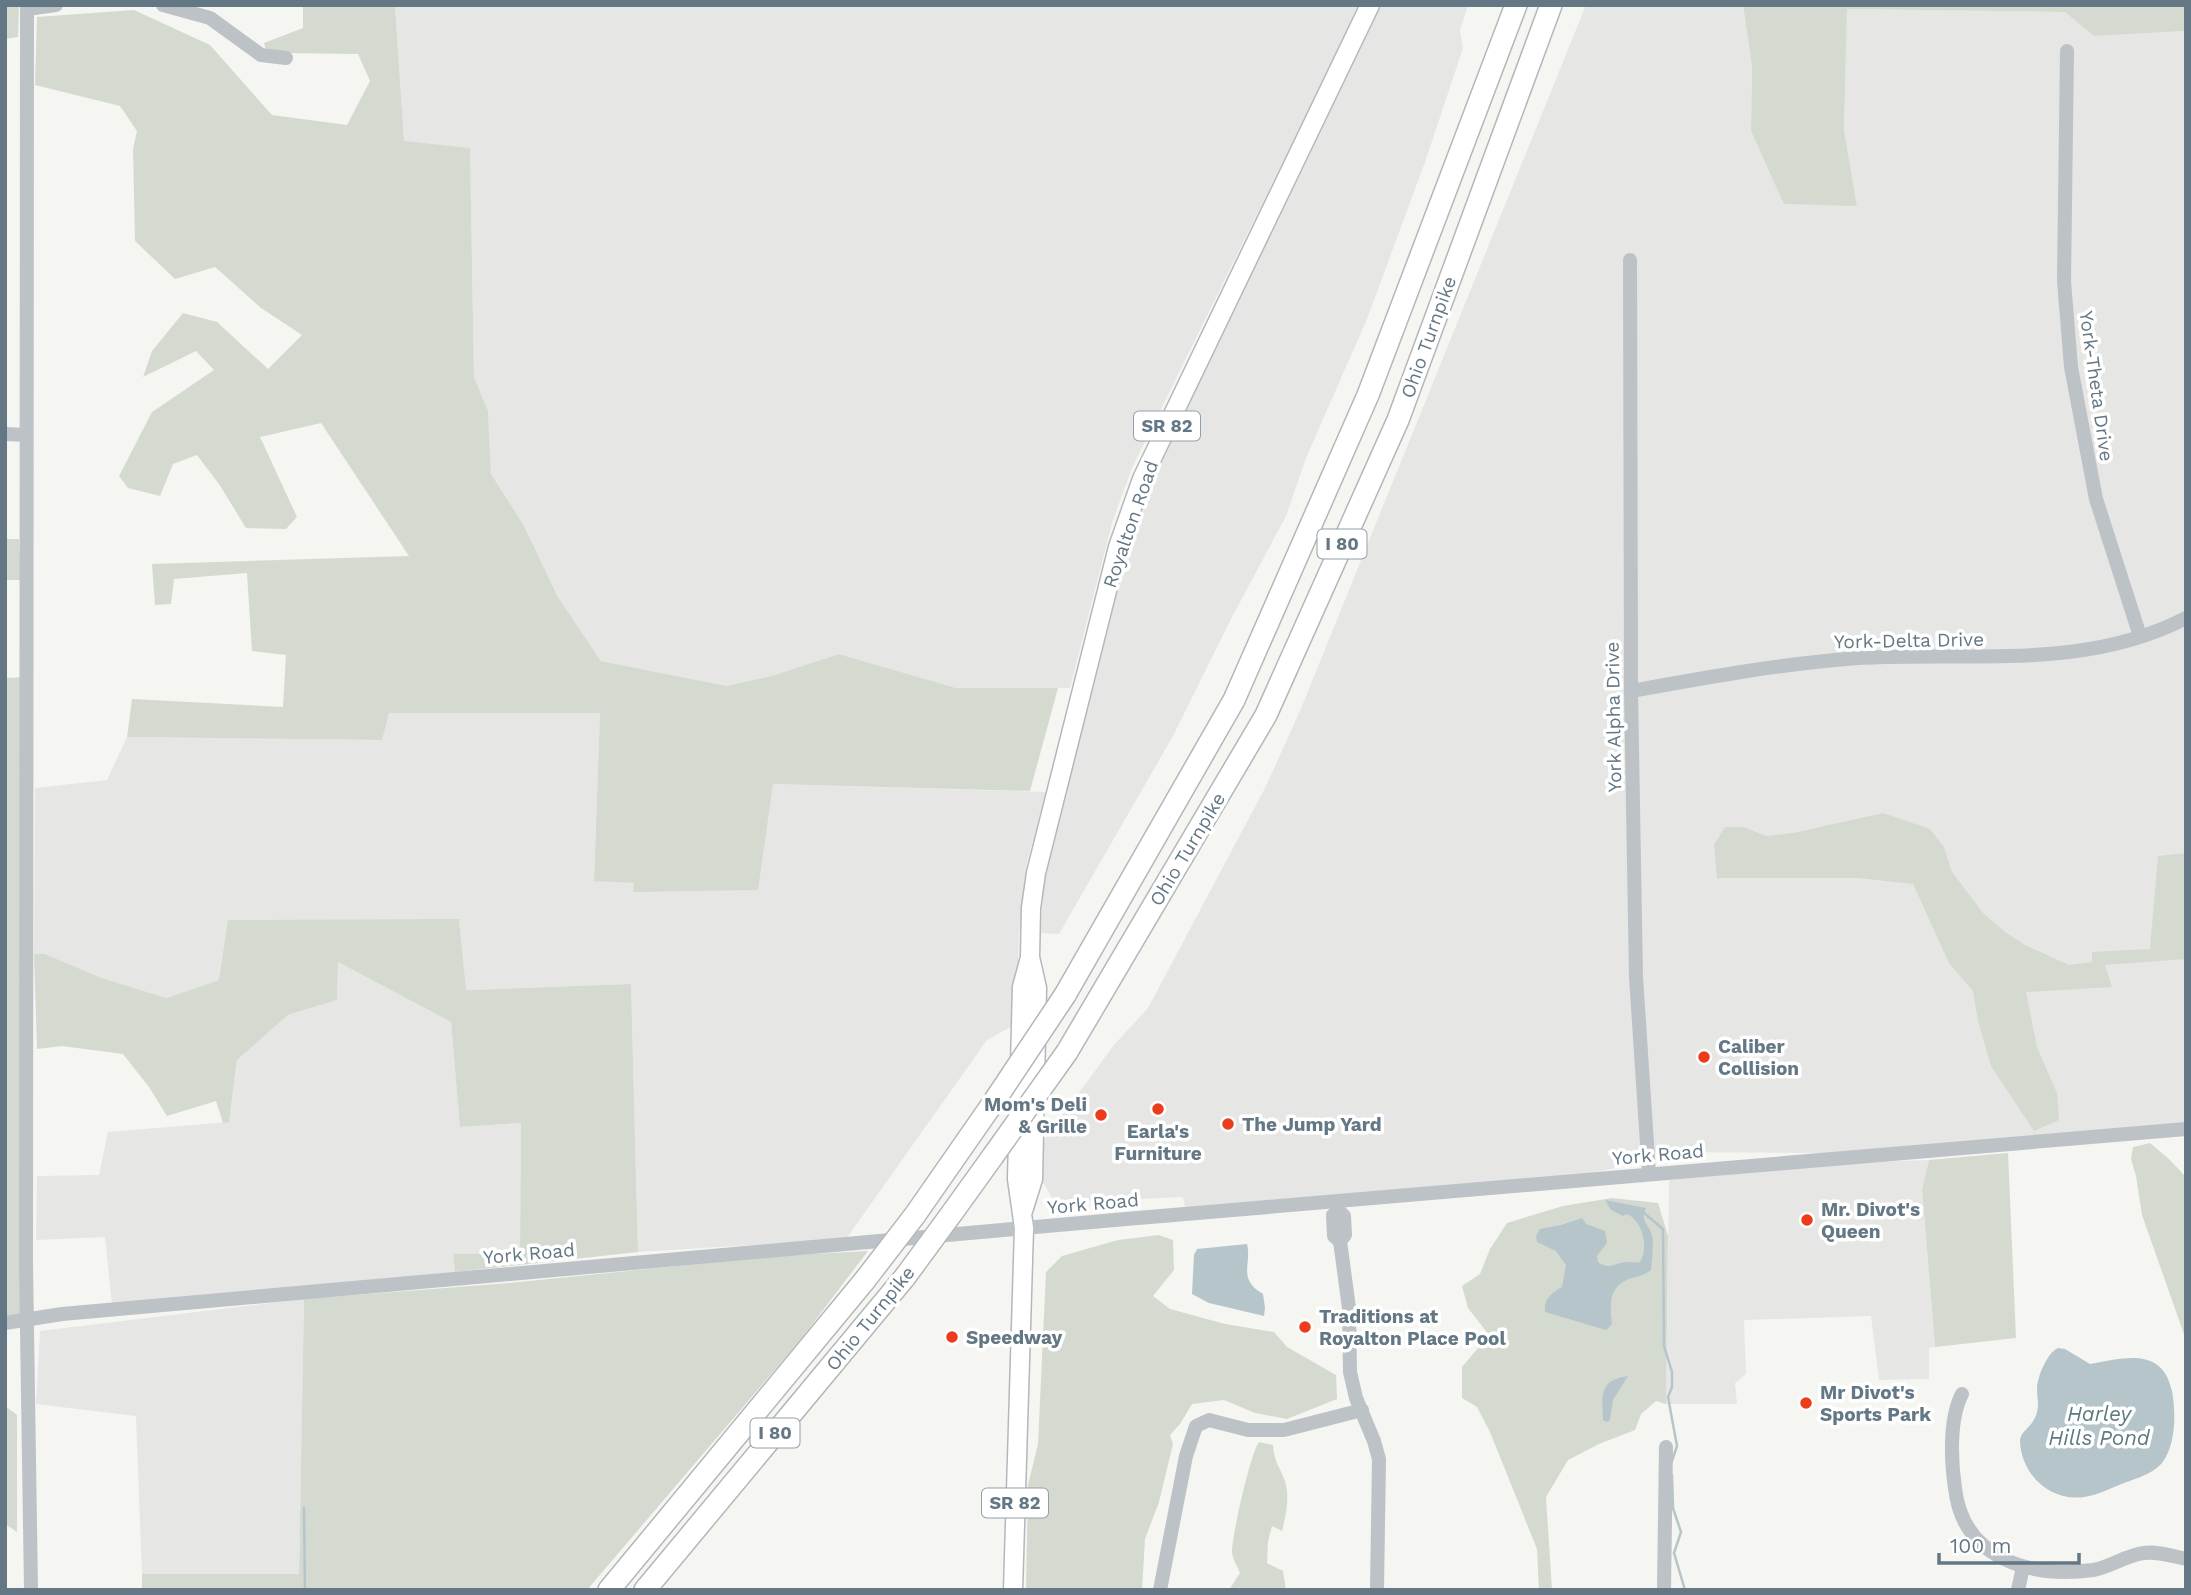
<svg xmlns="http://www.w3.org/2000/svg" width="2191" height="1595" viewBox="0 0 2191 1595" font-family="'Work Sans',sans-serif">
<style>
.built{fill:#e6e6e4}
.green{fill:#d5dad0}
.water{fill:#b6c5c9}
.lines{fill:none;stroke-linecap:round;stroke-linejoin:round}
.stream{stroke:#b6c5c9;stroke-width:2.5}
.major-casing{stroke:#b3b8bc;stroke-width:21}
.highway-casing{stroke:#b3b7ba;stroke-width:24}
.minor{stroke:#bdc2c6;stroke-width:14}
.major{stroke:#fff;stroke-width:18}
.highway{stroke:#fff;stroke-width:21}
.highway-bridge-casing{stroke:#b3b7ba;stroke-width:24;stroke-linecap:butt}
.highway-bridge{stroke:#fff;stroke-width:21}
.poi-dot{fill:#eb3c1c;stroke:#fff;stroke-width:2.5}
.labels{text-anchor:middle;stroke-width:7;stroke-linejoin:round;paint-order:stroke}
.shield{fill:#fff;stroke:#92a0a9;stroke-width:2}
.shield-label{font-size:18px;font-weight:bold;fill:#637784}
.street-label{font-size:19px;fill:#637784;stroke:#fff}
.poi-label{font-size:19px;font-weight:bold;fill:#637784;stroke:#fff;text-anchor:start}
.water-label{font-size:21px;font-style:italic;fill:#5e7a81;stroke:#fff}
</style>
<rect width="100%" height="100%" fill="#f5f5f1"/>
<path class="built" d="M 395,5 L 1360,5 L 1132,468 L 1112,523 L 1070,688 L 956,688 L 839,654 L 775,675 L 727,686 L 601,661 L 558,597 L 523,524 L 491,474 L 488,411 L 474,377 L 470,148 L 404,142 Z
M 1377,5 L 1468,5 L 1460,30 L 1463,48 L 1425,162 L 1367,319 L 1306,458 L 1286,516 L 1231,619 L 1173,736 L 1059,934 L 1041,933 L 1043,885 L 1066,784 L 1138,499 Z
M 1586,5 L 1743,5 L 1752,67 L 1751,131 L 1785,204 L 1857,205 L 1844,130 L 1847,9 L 2066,12 L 2094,36 L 2186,31 L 2186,1123 L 1854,1153 L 1639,1152 L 1625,1166 L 1587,1174 L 1185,1207 L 1183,1197 L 1055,1203 L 1040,1177 L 1042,1143 L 1114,1045 L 1148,1008 L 1265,788 L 1300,711 Z
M 388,713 L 600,713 L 594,880 L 634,883 L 634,891 L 773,784 L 1046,792 L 1026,866 L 1019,933 L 1016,1024 L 987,1040 L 846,1239 L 638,1252 L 631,984 L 465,990 L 459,919 L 219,980 L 165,998 L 102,978 L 45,954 L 34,954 L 35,788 L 107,780 L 127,737 L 381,740 Z
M 338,962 L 451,1022 L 460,1127 L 521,1123 L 520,1253 L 453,1254 L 455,1272 L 112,1304 L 105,1237 L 36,1240 L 37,1176 L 99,1175 L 108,1132 L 229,1122 L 237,1060 L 288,1015 L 337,1000 Z
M 1929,1160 L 1922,1189 L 1935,1347 L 1929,1348 L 1929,1379 L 1879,1380 L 1871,1316 L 1744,1320 L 1746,1374 L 1735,1383 L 1737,1404 L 1666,1404 L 1669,1180 L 1866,1162 Z
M 304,1299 L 299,1574 L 142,1574 L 136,1416 L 36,1404 L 40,1331 Z"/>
<path class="green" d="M 5,5 L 19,5 L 18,37 L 5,39 Z
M 303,5 L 395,5 L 404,141 L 470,148 L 474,377 L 488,411 L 491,474 L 523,524 L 558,597 L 601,661 L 727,686 L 775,675 L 839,654 L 956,688 L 1058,688 L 1030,791 L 773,784 L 758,890 L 633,892 L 634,883 L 594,881 L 600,713 L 389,713 L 382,740 L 127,737 L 132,699 L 283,707 L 286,655 L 252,651 L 247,573 L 174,579 L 171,604 L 155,605 L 152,564 L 409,556 L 321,423 L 260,437 L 297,517 L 286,529 L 246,528 L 219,484 L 197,455 L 173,464 L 160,496 L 128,488 L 119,476 L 152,412 L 214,370 L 196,351 L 143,377 L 152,351 L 183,313 L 217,322 L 268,369 L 302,335 L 261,308 L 215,267 L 175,279 L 135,241 L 133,149 L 137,131 L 120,106 L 35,85 L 37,17 L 134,10 L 210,45 L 272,115 L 347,125 L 370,81 L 358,54 L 281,53 L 266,50 L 264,43 L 303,28 Z
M 1743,5 L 2186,5 L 2186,31 L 2094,36 L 2065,12 L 1847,9 L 1844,130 L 1857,206 L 1784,204 L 1751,131 L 1752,67 Z
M 5,539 L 19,539 L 21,580 L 5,580 Z
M 27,677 L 29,1317 L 5,1323 L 5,678 Z
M 1883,813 L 1930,829 L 1944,847 L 1952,872 L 1983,913 L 2005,932 L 2025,945 L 2069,965 L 2092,962 L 2092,952 L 2150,949 L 2158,856 L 2186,853 L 2186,959 L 2105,965 L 2112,987 L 2026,992 L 2037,1047 L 2057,1093 L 2059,1120 L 2034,1131 L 1991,1066 L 1978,1021 L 1973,991 L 1949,963 L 1913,884 L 1858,878 L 1717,878 L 1714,845 L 1725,827 L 1744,827 L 1766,836 L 1793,833 Z
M 459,919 L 466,990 L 631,984 L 638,1252 L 455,1272 L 453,1254 L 520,1253 L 521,1123 L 460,1127 L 451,1022 L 338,962 L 337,1000 L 288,1015 L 237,1060 L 229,1122 L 223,1123 L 216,1101 L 167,1116 L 149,1087 L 123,1054 L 62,1046 L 37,1049 L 34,954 L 45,954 L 102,978 L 166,998 L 219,980 L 228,920 Z
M 2150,1143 L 2169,1159 L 2185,1176 L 2186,1340 L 2142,1215 L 2136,1176 L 2131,1159 L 2133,1147 Z
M 2008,1153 L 2016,1338 L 1935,1347 L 1922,1189 L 1929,1160 Z
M 1612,1198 L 1658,1203 L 1668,1236 L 1666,1404 L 1656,1401 L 1641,1414 L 1635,1430 L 1599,1444 L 1568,1460 L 1546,1497 L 1552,1590 L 1539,1590 L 1537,1549 L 1490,1432 L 1477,1407 L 1462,1398 L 1462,1367 L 1489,1335 L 1468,1308 L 1462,1286 L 1480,1274 L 1490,1249 L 1507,1223 L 1563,1206 Z
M 1159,1235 L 1173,1240 L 1174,1270 L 1153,1296 L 1170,1309 L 1225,1324 L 1274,1332 L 1287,1347 L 1336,1375 L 1337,1399 L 1287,1419 L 1255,1413 L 1224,1400 L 1192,1404 L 1180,1424 L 1170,1435 L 1173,1444 L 1159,1502 L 1145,1539 L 1142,1590 L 1026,1590 L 1028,1485 L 1038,1444 L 1046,1272 L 1062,1256 L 1118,1240 Z
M 868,1251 L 801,1339 L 587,1590 L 142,1590 L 142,1574 L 299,1574 L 304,1299 L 509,1283 L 777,1256 Z
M 5,1406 L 17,1415 L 17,1532 L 5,1524 Z
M 1259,1442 L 1273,1445 C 1274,1462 1280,1467 1285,1481 C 1290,1498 1286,1515 1282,1531 L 1272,1526 L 1268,1541 L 1267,1563 L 1283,1571 L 1286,1590 L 1229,1590 L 1240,1573 C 1238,1567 1233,1560 1232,1553 C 1231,1539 1251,1451 1259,1442 Z"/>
<path class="water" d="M 1605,1200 L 1646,1208 C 1640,1222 1648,1223 1652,1235 C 1654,1241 1652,1262 1651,1270 C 1643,1276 1638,1276 1629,1279 C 1608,1287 1610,1306 1612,1324 L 1606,1330 L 1545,1312 C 1544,1298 1551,1294 1562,1287 L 1566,1265 L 1556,1251 L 1537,1242 L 1536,1236 L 1540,1229 L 1561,1225 L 1582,1218 L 1586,1224 L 1605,1231 L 1607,1243 L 1597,1256 L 1598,1262 C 1611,1271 1614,1262 1628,1262 C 1632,1262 1636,1263 1640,1262 C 1649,1248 1643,1221 1627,1214 L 1623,1216 L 1611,1210 Z
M 1247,1244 C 1252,1264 1237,1279 1263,1294 L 1265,1308 L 1264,1316 L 1209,1303 L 1192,1294 L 1194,1255 L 1197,1249 Z
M 2058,1348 L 2065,1349 L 2090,1364 C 2124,1358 2162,1346 2172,1391 C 2176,1413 2176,1445 2162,1463 C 2153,1474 2137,1478 2124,1483 C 2111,1488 2098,1495 2084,1497 C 2051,1502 2021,1475 2020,1441 C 2020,1429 2037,1427 2038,1405 C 2038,1400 2037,1395 2037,1389 C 2037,1377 2047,1353 2058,1348 Z
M 1628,1376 L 1613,1400 L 1610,1420 L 1607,1422 L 1603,1420 C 1602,1395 1599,1380 1628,1376 Z"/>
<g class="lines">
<path class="stream" d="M 1644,1213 L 1663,1229 L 1664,1346 L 1672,1372 L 1672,1387 L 1668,1397 L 1677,1446 L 1672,1461
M 1672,1475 L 1673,1508 L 1681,1532 L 1674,1553 L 1685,1590
M 304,1508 L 305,1590"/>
<g class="major-casing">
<path id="major" d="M 1023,1211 L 1033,1179 L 1037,988 L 1030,957 L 1031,908 L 1036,873 L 1118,547 L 1142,479 L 1370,5
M 1013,1590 L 1024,1228 L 1017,1179 L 1022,987 L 1029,961"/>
</g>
<g class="highway-casing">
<path id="highway" d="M 1065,995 L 1234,700 L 1368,395 L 1516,5
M 1067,1052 L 1266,715 L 1398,420 L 1551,5
M 952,1213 L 993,1156
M 915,1215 L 993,1103
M 609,1590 L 865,1280
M 645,1590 L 905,1277"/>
</g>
<path class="minor" d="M 27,5 L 26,1264 L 31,1590
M 163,5 L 210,18 L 261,55 L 286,58
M 27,9 L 56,5
M 2067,51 L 2064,281 L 2071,367 L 2096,499 L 2140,636
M 1630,260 L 1631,691 L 1636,977 L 1649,1174
M 5,434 L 26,435
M 1631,691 C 1703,678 1774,665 1846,659 C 1960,650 2080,673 2186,618
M 1340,1241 L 1334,1236 L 1333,1215 L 1339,1211 L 1344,1216 L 1345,1235 L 1340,1241 L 1349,1308 L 1350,1372 L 1356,1398 L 1374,1441 L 1379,1459 L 1377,1590
M 5,1323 L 62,1314 L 1126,1219 L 2186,1129
M 1962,1394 C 1949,1419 1951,1461 1955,1488 C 1963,1560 2032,1578 2093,1570 C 2111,1567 2126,1555 2144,1553 C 2158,1551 2172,1556 2186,1559
M 1160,1590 L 1186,1456 L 1196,1426 L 1209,1420 L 1248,1430 L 1284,1430 L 1362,1410
M 1664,1590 L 1666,1447
M 2018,1590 L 2023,1567"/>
<use href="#major" class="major"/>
<use href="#highway" class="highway"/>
<g class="highway-bridge-casing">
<path id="highway-bridge" d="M 993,1103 L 1065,995
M 993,1156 L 1067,1052
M 905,1277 L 952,1213
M 865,1280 L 915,1215"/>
</g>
<use href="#highway-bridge" class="highway-bridge"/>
</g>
<g class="poi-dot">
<circle cx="1704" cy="1057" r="7"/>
<circle cx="1158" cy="1109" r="7"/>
<circle cx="1101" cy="1115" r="7"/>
<circle cx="1228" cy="1124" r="7"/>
<circle cx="1807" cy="1220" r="7"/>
<circle cx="1305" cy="1327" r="7"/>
<circle cx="952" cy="1337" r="7"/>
<circle cx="1806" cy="1403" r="7"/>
</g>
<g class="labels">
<g class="shield">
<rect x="1134" y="411.5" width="66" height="29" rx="5"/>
<rect x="1317.5" y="529.5" width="49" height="29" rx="5"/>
<rect x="750.5" y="1418.5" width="49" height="29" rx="5"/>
<rect x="982" y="1488.5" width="66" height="29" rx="5"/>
</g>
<g class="shield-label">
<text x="1167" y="432">SR 82</text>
<text x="1342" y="550">I 80</text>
<text x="775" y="1439">I 80</text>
<text x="1015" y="1509">SR 82</text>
</g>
<g class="street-label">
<text transform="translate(1428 337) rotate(-70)" y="7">Ohio Turnpike</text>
<text transform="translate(2097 386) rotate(82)" y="7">York-Theta Drive</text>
<text transform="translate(1130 524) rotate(-71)" y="7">Royalton Road</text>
<text transform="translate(1909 640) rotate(-1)" y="7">York-Delta Drive</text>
<text transform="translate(1613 717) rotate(-91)" y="7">York Alpha Drive</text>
<text transform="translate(1187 849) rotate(-59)" y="7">Ohio Turnpike</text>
<text transform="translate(1658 1154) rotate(-5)" y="7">York Road</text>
<text transform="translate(1093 1203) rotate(-5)" y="7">York Road</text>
<text transform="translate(529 1253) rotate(-5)" y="7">York Road</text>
<text transform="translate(870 1318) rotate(-51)" y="7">Ohio Turnpike</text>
</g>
<g class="poi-label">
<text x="1718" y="1053">Caliber<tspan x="1718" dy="22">Collision</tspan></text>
<text x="1087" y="1111" text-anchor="end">Mom's Deli<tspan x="1087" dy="22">&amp; Grille</tspan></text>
<text x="1242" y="1131">The Jump Yard</text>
<text x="1158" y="1138" text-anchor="middle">Earla's<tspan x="1158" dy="22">Furniture</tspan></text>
<text x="1821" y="1216">Mr. Divot's<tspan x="1821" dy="22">Queen</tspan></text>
<text x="1319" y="1323">Traditions at<tspan x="1319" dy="22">Royalton Place Pool</tspan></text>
<text x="966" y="1344">Speedway</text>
<text x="1820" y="1399">Mr Divot's<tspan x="1820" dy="22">Sports Park</tspan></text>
</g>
<g class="water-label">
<text x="2099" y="1421">Harley<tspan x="2099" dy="24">Hills Pond</tspan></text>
</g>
</g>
<rect width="2191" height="1595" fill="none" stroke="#637784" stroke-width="14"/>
<path d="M1939 1553v10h140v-10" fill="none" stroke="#637784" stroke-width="3.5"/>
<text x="1950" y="1553" font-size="21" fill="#637784" stroke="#ffffff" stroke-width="5" paint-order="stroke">100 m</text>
</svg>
